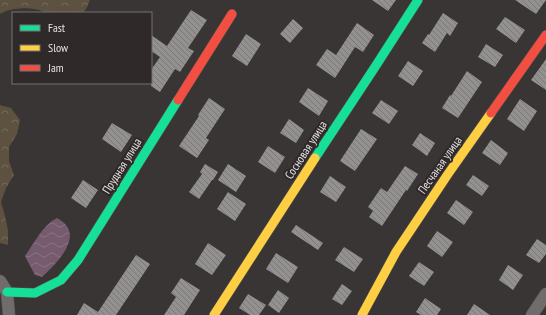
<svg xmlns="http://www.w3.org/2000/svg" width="546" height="315" viewBox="0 0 546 315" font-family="'PT Sans Narrow',sans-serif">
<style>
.forest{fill:url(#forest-crowns)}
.water{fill:url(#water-waves)}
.building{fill:url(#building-back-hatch)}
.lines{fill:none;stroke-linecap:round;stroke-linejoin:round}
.street-casing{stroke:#545150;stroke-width:13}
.fast-casing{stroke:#545150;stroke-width:10}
.slow-casing{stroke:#545150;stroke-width:10}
.jam-casing{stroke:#545150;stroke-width:10}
.street{stroke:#6f6c6b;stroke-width:12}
.fast{stroke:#16e098;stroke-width:9}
.slow{stroke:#ffcf43;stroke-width:9}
.jam{stroke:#f24e42;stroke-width:9}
.labels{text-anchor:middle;stroke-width:4;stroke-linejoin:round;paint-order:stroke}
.street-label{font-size:12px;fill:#e4e1e0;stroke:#2f2a29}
</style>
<defs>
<pattern id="forest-crowns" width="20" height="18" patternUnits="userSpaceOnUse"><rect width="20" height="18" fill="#5d5240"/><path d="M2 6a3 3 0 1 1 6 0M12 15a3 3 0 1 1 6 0" fill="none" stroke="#746b5b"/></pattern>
<pattern id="water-waves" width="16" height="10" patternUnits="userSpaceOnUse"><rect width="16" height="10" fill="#765b6e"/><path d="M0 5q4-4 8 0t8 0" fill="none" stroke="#897282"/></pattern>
<pattern id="building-back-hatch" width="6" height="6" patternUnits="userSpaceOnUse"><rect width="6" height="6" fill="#939090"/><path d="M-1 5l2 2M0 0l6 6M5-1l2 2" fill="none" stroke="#7b7979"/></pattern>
</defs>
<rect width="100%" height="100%" fill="#393534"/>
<path class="forest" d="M 0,0 L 90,0 L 86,9 L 83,13 L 46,13 C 35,6 11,7 0,14 Z
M 0,105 L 11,108 L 20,120 L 17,134 L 9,147 L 9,161 L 14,175 L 6,188 L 1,202 L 5,216 L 8,230 L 8,245 L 0,243 Z"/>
<path class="water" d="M 57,218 C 87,234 57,263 42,277 L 35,275 L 28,262 L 25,256 C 35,242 42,226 57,218 Z"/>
<path class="building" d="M 372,0 L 396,0 L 388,11 Z
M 515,0 L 546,0 L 536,14 Z
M 191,10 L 207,20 L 188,48 L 194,51 L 180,72 L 175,69 L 160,92 L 151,86 L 151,70 L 160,57 L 151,51 L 151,35 L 167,46 Z
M 443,13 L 458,23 L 450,36 L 447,33 L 435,52 L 422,43 L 428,34 L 429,35 Z
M 505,17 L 525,30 L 516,43 L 496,29 Z
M 293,19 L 303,28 L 290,43 L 280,34 Z
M 357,23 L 374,35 L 363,52 L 355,47 L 335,78 L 316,65 L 327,49 L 336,55 Z
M 246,34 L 261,44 L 247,66 L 232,56 Z
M 486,44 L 503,55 L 495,67 L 478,57 Z
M 546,59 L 546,90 L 531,80 Z
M 408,61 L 423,71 L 413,86 L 398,76 Z
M 467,71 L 482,82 L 458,118 L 442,108 L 450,95 L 451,96 Z
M 308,88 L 328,101 L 319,116 L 299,102 Z
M 209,98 L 225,109 L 206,138 L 209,140 L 197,158 L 179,146 L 199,116 L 198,115 Z
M 520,99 L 537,111 L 524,131 L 507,119 Z
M 381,100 L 398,111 L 389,124 L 372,113 Z
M 289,119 L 304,130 L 296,143 L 280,133 Z
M 112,123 L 132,135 L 121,152 L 102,139 Z
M 361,129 L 377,139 L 355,171 L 340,161 Z
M 420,133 L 435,143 L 427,156 L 412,145 Z
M 491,140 L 508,153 L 500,165 L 482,153 Z
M 268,146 L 285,157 L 275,173 L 258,162 Z
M 205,164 L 218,172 L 213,180 L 212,180 L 199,199 L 189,192 L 202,174 L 200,172 Z
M 228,164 L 246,176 L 236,192 L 218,180 Z
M 405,166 L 418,174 L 407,191 L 406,190 L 382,226 L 369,217 L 373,211 L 368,207 L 381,188 L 387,192 Z
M 473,175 L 489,186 L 482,196 L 466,185 Z
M 330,176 L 346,187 L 336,202 L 320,192 Z
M 83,180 L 98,190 L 86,208 L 71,198 Z
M 228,192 L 246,204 L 235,221 L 217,209 Z
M 456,200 L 473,212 L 464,225 L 447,213 Z
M 296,225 L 323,243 L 318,250 L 291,232 Z
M 437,231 L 453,242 L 442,257 L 427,246 Z
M 537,239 L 546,245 L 546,254 L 539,263 L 526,255 Z
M 208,243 L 226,255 L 212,275 L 195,264 Z
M 344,247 L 363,259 L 354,272 L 335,260 Z
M 276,253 L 298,267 L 288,283 L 266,269 Z
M 136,255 L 150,264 L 116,315 L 77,315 L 84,303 L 98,312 Z
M 419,262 L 434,272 L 424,286 L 409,276 Z
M 508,265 L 523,275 L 513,290 L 499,280 Z
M 181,278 L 200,290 L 184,315 L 164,315 L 176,297 L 171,293 Z
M 342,284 L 352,291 L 342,305 L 332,299 Z
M 278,290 L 289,298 L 279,313 L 268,305 Z
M 248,294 L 266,305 L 259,315 L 250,315 L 239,308 Z
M 425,298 L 441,309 L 437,315 L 421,315 L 416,312 Z
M 474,304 L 490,315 L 467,315 Z"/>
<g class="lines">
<g class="street-casing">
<path id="street" d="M 0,281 L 7,292 L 9,315
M 532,315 L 546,294"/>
</g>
<g class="fast-casing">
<path id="fast" d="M 315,158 L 375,67 L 418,0
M 7,292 L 35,293 L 61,280 L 78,260 L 178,100"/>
</g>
<g class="slow-casing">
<path id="slow" d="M 214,315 L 315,158
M 362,315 L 396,252 L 448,174 L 491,113"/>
</g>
<g class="jam-casing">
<path id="jam" d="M 178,100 L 232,14
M 491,113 L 546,35"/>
</g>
<use href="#street" class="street"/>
<use href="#fast" class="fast"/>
<use href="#slow" class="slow"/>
<use href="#jam" class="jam"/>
</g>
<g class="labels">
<g class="street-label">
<text transform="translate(306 150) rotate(-57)" y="4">Сосновая улица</text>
<text transform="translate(440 165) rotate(-55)" y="4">Песчаная улица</text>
<text transform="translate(122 166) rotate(-58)" y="4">Прудная улица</text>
</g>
</g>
<rect x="12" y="12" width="140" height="72" fill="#2f2a29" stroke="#777372"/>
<rect x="20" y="25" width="20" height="6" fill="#16e098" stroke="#777372"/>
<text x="48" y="32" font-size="12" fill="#e4e1e0">Fast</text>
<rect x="20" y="45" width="20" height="6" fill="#ffcf43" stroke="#777372"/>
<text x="48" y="52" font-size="12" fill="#e4e1e0">Slow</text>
<rect x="20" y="65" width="20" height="6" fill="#f24e42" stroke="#777372"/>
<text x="48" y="72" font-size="12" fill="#e4e1e0">Jam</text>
</svg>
